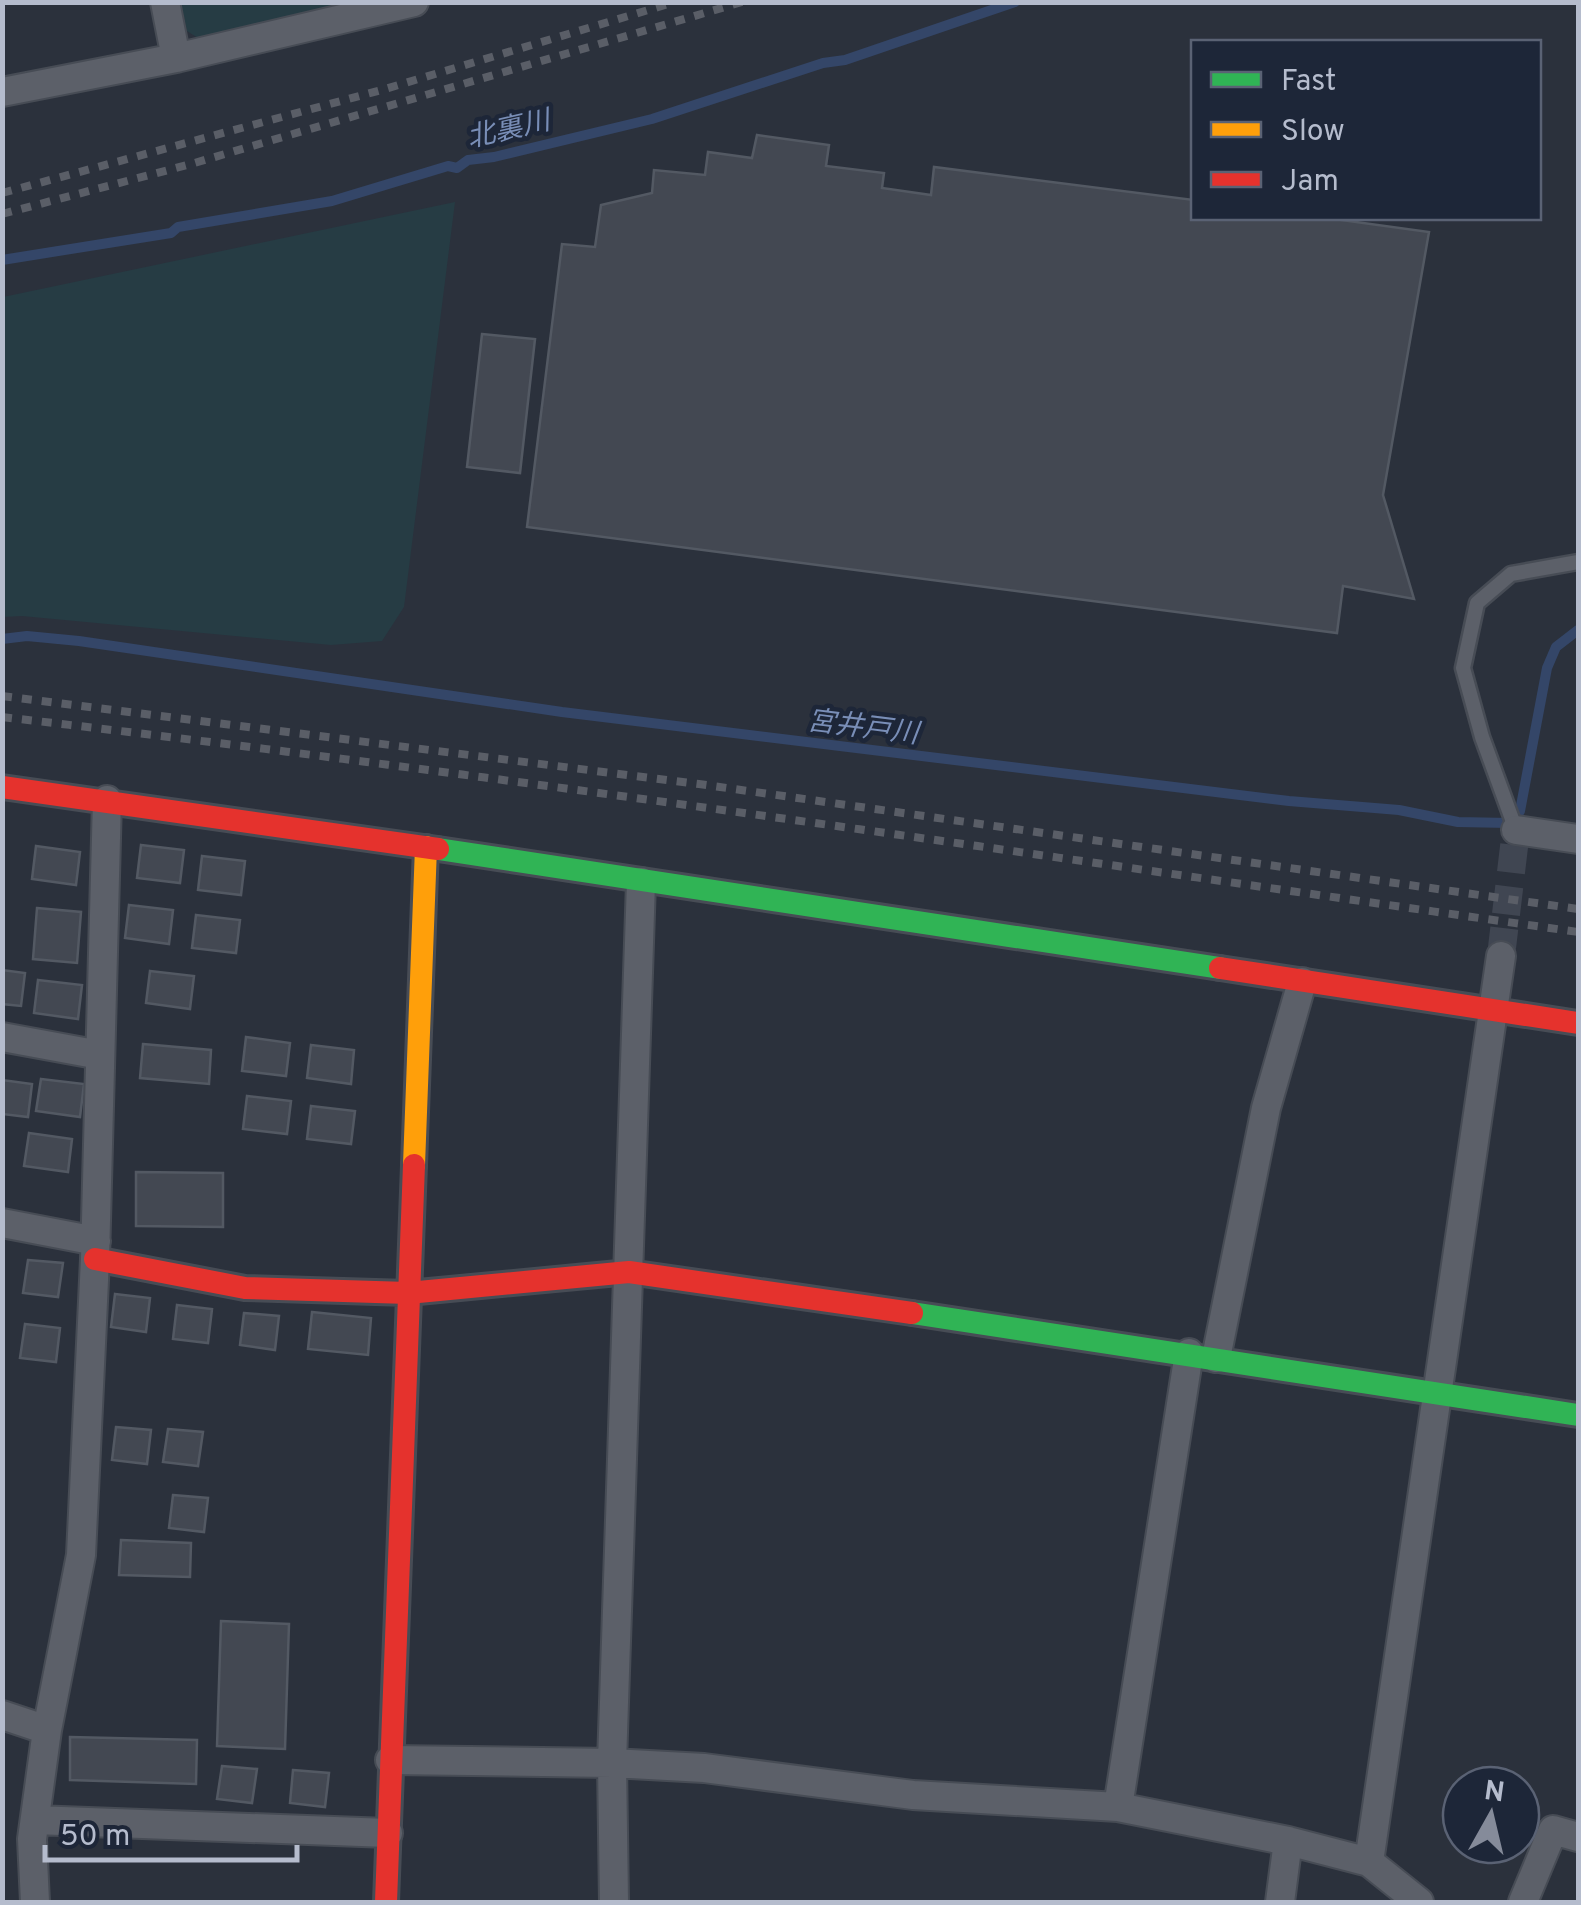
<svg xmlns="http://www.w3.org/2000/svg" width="1581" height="1905" viewBox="0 0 1581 1905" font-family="Overpass,'Noto Sans JP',sans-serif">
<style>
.green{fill:#263c44}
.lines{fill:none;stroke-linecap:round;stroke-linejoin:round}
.stream{stroke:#344668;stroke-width:10}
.building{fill:#434852;stroke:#535963;stroke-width:2.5}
.street-tunnel{stroke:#404652;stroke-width:28;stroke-dasharray:28 14;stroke-linecap:butt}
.lane-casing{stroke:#474c55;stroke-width:19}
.street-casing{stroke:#474c55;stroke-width:32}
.fast-casing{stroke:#474c55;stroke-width:28}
.slow-casing{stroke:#474c55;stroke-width:28}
.jam-casing{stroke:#474c55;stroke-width:28}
.lane{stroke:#5c6069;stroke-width:14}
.street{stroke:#5c6069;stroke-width:28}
.fast{stroke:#30b455;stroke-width:22}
.slow{stroke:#ff9f0a;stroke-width:22}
.jam{stroke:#e5322d;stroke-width:22}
.rail{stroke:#5a5e67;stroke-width:8;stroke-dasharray:10 10;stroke-linecap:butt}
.labels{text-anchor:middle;stroke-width:9;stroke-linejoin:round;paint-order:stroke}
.water-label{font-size:28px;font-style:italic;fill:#798eb7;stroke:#1d2638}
</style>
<rect width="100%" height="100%" fill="#2b313c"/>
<path class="green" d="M 181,3 L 362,3 L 198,38 L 187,31 Z
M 455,202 L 404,607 L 382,641 L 331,645 L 22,616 L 3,617 L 3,297 Z"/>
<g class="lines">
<path class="stream" d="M 2,260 L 171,233 L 178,227 L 332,201 L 448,166 L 457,168 L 468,160 L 494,157 L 652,119 L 823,63 L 845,60 L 1015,2
M 2,639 L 27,636 L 79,641 L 562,712 L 1289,801 L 1399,810 L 1458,822 L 1509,823 L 1520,811 L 1547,668 L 1556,647 L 1578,630"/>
</g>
<path class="building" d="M 757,135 L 829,145 L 826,166 L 884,173 L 882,188 L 931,195 L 934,167 L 1194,200 L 1194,218 L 1327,218 L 1429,232 L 1383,495 L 1414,599 L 1343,586 L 1337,633 L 527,527 L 562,244 L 595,247 L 601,205 L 652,193 L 654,170 L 705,175 L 708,152 L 752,158 Z
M 482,334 L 535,339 L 520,473 L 467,467 Z
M 141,845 L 184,850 L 180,883 L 137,878 Z
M 36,846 L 80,852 L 76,885 L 32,879 Z
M 202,856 L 245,861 L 241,895 L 198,890 Z
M 129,905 L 173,910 L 169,944 L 125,938 Z
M 37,908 L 81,912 L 77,963 L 33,959 Z
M 196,915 L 240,920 L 236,953 L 192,948 Z
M 2,970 L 25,973 L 21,1006 L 2,1004 Z
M 150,971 L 194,976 L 190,1009 L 146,1003 Z
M 38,980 L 82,985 L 78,1019 L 34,1013 Z
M 246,1037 L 290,1043 L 286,1076 L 242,1071 Z
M 143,1044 L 211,1050 L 209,1084 L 140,1078 Z
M 311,1045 L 354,1050 L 351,1084 L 307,1078 Z
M 41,1079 L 84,1084 L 80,1117 L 36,1111 Z
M 2,1080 L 32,1084 L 28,1117 L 2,1114 Z
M 247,1096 L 291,1101 L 287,1134 L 243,1129 Z
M 311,1106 L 355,1111 L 351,1144 L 307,1139 Z
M 29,1133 L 72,1139 L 68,1172 L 24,1166 Z
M 136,1172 L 223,1173 L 223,1227 L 136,1226 Z
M 28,1260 L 63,1263 L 58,1297 L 23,1293 Z
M 115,1294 L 150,1298 L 146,1332 L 111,1327 Z
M 177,1305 L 212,1309 L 208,1343 L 173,1339 Z
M 312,1312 L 371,1318 L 368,1355 L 308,1349 Z
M 244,1313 L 279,1316 L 275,1350 L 240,1345 Z
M 25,1324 L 60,1328 L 56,1362 L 20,1358 Z
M 116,1427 L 151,1430 L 147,1464 L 112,1460 Z
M 168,1429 L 203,1432 L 198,1466 L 163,1462 Z
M 173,1495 L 208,1498 L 204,1532 L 169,1528 Z
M 121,1540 L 191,1543 L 190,1577 L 119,1575 Z
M 221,1621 L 289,1624 L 285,1749 L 217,1746 Z
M 70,1737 L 197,1740 L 196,1784 L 70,1780 Z
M 222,1766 L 257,1769 L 252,1803 L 217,1799 Z
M 293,1770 L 329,1773 L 325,1807 L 290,1803 Z"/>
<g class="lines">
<path class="street-tunnel" d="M 1501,956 L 1516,830"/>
<g class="lane-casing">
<path id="lane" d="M 1516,830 L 1482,737 L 1463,668 L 1477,603 L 1511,574 L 1578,562"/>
</g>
<g class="street-casing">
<path id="street" d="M 165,2 L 176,58
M 2,92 L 176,58 L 414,2
M 1516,830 L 1578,839
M 2,1037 L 100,1055
M 2,1223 L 96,1241
M 1216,1358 L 1266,1108 L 1302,982
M 2,1715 L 47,1730
M 390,1760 L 612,1763 L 704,1768 L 913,1795 L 1118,1807 L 1288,1841 L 1369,1862 L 1419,1902
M 1118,1807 L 1189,1353
M 35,1820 L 388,1833
M 1369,1862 L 1501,956
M 35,1902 L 32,1839 L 47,1730 L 81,1555 L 95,1259 L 107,800
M 614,1902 L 612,1763 L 641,882
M 1280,1902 L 1288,1841
M 1523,1902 L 1553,1830 L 1578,1837"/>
</g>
<g class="fast-casing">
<path id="fast" d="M 438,849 L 1220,968
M 912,1313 L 1578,1415"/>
</g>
<g class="slow-casing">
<path id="slow" d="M 414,1165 L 426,847"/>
</g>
<g class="jam-casing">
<path id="jam" d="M 2,787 L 438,849
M 1220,968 L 1578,1023
M 95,1259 L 245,1288 L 408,1293 L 629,1272 L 912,1313
M 386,1902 L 414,1165"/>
</g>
<use href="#lane" class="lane"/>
<use href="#street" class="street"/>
<use href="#fast" class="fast"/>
<use href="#slow" class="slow"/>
<use href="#jam" class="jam"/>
<path class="rail" d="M 2,193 L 385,89 L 675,2
M 2,214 L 191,164 L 742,2
M 2,696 L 699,784 L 1578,909
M 2,717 C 529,778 1054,858 1578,932"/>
</g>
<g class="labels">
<g class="water-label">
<text transform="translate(508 128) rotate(-13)" y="10">北裏川</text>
<text transform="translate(863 726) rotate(7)" y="10">宮井戸川</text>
</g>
</g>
<rect width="1581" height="1905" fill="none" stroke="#b5bccd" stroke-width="10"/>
<rect x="1191" y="40" width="350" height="180" fill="#1d2638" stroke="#5a6274" stroke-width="2.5"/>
<rect x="1211" y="72" width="50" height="15" fill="#30b455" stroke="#5a6274" stroke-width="2.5"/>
<text x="1281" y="90" font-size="30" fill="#b5bccd">Fast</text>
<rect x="1211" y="122" width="50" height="15" fill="#ff9f0a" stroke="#5a6274" stroke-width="2.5"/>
<text x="1281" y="140" font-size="30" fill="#b5bccd">Slow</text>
<rect x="1211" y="172" width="50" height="15" fill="#e5322d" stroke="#5a6274" stroke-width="2.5"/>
<text x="1281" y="190" font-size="30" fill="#b5bccd">Jam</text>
<g transform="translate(1491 1815) rotate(8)"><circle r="48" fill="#1d2638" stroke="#5a6274" stroke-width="2.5"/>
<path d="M0-8L18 38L0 25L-18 38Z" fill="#858b9a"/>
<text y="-15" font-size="28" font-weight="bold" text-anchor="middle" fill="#b5bccd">N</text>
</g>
<path d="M45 1845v15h252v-15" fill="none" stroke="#b5bccd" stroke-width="5"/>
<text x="60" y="1845" font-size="30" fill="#b5bccd" stroke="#1d2638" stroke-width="8" paint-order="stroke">50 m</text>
</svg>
